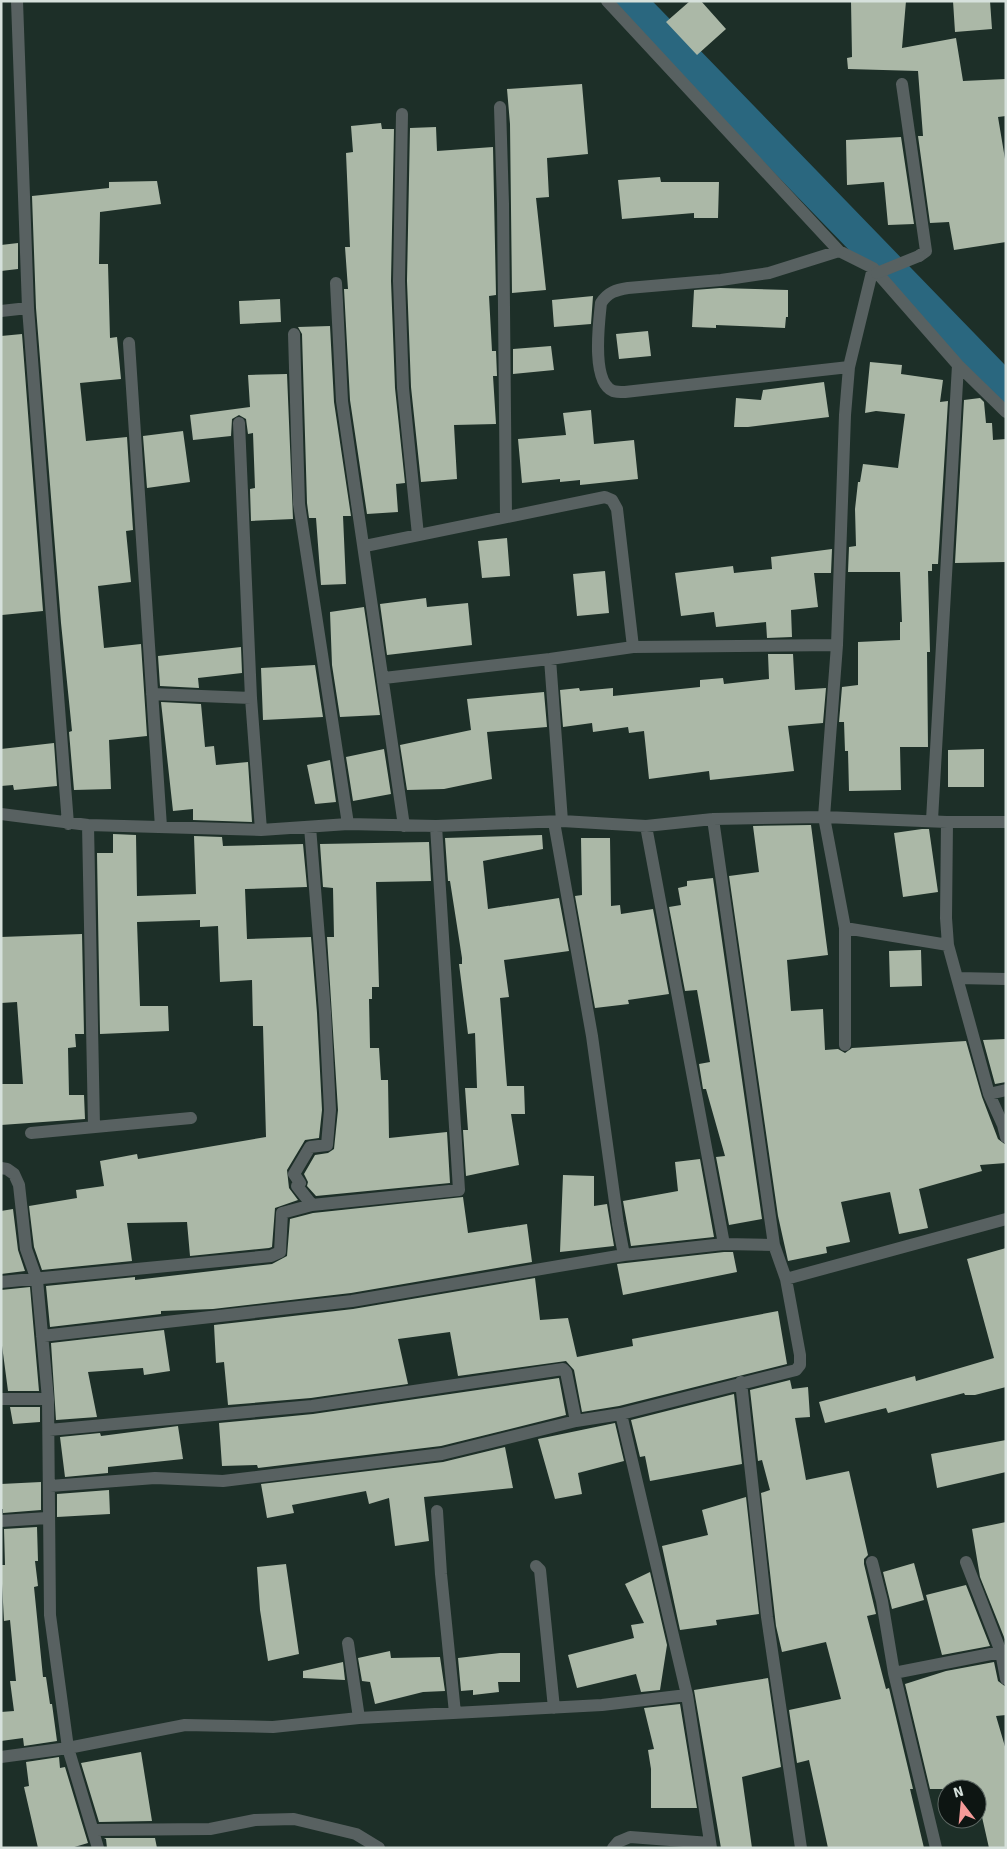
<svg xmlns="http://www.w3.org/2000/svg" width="1007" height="1849" viewBox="0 0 1007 1849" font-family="Signika,sans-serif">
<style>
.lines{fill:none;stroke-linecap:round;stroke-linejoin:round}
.canal{stroke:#2a677f;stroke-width:32}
.building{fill:#abb8a7}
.minor{stroke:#586161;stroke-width:12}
.minor-bridge{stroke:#586161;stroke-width:12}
</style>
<rect width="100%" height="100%" fill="#1d2f28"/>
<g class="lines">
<path class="canal" d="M 630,1 L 1006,389"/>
</g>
<path class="building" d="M 690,1 L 701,1 L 726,29 L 697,55 L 666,22 Z
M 851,1 L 906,1 L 902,48 L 956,38 L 963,81 L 1006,79 L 1006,116 L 998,117 L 1006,165 L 1006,242 L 954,250 L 949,222 L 930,223 L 918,136 L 923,136 L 918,71 L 848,69 L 847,58 L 852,57 Z
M 953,1 L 990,1 L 992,29 L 955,32 Z
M 582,84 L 588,154 L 547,158 L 549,197 L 536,198 L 546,290 L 512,293 L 510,124 L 507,89 Z
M 381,123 L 382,129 L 394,129 L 391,281 L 395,388 L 405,483 L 396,484 L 398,512 L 367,514 L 350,400 L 344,289 L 348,289 L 345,247 L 350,247 L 346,153 L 353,152 L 351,126 Z
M 436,127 L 437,151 L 493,147 L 496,295 L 489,296 L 492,351 L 496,351 L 497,376 L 493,376 L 496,424 L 454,425 L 457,479 L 421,482 L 411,387 L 407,281 L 410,128 Z
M 901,137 L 914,224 L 888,225 L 884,182 L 847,185 L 846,140 Z
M 660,177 L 661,182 L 719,182 L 718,218 L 694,218 L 694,213 L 622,219 L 618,180 Z
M 157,181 L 161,204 L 100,212 L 99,264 L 108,264 L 110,338 L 117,337 L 121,379 L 80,383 L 86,441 L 127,437 L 133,530 L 126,531 L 131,582 L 98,586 L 104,648 L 141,644 L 147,736 L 109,740 L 111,789 L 74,790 L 69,732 L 72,731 L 61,623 L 36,308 L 32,196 L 109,188 L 109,182 Z
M 18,243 L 18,269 L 1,271 L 1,245 Z
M 720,288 L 788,290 L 788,317 L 786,317 L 785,328 L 716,325 L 716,328 L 692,327 L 694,290 Z
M 593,296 L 591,324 L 554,327 L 552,300 Z
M 280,299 L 281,322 L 240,324 L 239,301 Z
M 330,326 L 334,402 L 351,516 L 343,516 L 346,584 L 321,585 L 316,518 L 309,518 L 307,503 L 302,334 L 298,327 Z
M 648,331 L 651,356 L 619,359 L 616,334 Z
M 22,334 L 43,611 L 2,615 L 1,336 Z
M 551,346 L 554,370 L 513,374 L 513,349 Z
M 870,362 L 902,365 L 901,374 L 943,380 L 940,402 L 948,401 L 938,564 L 932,564 L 932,571 L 928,571 L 930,652 L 927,652 L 928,747 L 900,747 L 901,790 L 849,791 L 848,751 L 845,751 L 844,722 L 839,722 L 842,687 L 858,685 L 858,642 L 900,640 L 900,622 L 902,622 L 900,572 L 848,572 L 849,547 L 856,546 L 855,509 L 858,482 L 860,482 L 863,464 L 898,468 L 905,414 L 876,411 L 865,413 Z
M 287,374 L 293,519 L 251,521 L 250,489 L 255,488 L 253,433 L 248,434 L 246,419 L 239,415 L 232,419 L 231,436 L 193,440 L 190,415 L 250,407 L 248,375 Z
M 824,382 L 829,417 L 748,427 L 734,427 L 736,398 L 761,400 L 763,390 Z
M 980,398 L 984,402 L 986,423 L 992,423 L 993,440 L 1006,439 L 1006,562 L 955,563 L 964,400 Z
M 591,410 L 594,444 L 634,440 L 638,479 L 580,485 L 580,480 L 560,482 L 560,479 L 522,483 L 518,439 L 566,435 L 563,413 Z
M 183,431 L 190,482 L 147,488 L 143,436 Z
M 507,538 L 510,576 L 482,578 L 478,541 Z
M 832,549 L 831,573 L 814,573 L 818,607 L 791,610 L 792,637 L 767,638 L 766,622 L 716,627 L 714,612 L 681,616 L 675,573 L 733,566 L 734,573 L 772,569 L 771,557 Z
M 605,571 L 609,613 L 577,616 L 573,574 Z
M 426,598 L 427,607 L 468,603 L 472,645 L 387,655 L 380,604 Z
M 364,607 L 380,715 L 340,717 L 332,665 L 330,612 Z
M 241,647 L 242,673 L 198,678 L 199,688 L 160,686 L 158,656 Z
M 768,654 L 793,654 L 795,690 L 826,688 L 823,723 L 788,726 L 794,771 L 710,780 L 709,771 L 649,779 L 644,731 L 629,733 L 628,727 L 593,732 L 592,723 L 563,727 L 560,690 L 579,688 L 580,691 L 613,688 L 613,696 L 700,687 L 700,680 L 723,678 L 724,684 L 769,679 Z
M 315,665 L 323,717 L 263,720 L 261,668 Z
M 544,692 L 547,727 L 487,732 L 492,779 L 444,789 L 407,790 L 400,745 L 471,730 L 467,699 Z
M 161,702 L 201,704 L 205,747 L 214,746 L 216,765 L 248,762 L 252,822 L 193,820 L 193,809 L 173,811 Z
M 54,743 L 57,786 L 14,790 L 13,785 L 1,786 L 1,749 Z
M 384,749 L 391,794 L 353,801 L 346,757 Z
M 984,749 L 984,787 L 948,787 L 948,750 Z
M 330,760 L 336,802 L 315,804 L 307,765 Z
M 811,825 L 828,955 L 787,960 L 791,1011 L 823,1009 L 825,1050 L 838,1049 L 845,1053 L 852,1048 L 966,1041 L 982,1097 L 998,1139 L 1006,1145 L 1006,1163 L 980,1165 L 982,1171 L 919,1189 L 928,1228 L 899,1234 L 890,1192 L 841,1202 L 850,1242 L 826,1247 L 827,1253 L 788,1261 L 778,1216 L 729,876 L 759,872 L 753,826 Z
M 922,829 L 929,829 L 938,892 L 903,897 L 894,833 Z
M 113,834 L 136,835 L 137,896 L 196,894 L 194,836 L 222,837 L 223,846 L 303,844 L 307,887 L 245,889 L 247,939 L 311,937 L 317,1013 L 322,1110 L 319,1138 L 305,1140 L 287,1170 L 289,1188 L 298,1200 L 275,1208 L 272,1247 L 269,1248 L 190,1256 L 187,1222 L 127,1223 L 132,1261 L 42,1270 L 34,1247 L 29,1206 L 77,1198 L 76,1190 L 104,1186 L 100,1161 L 137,1154 L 138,1159 L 266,1137 L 263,1026 L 253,1026 L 252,980 L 220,982 L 218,926 L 200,927 L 200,920 L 137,922 L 140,1006 L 168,1006 L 169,1031 L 100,1034 L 97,853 L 113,853 Z
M 542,835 L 543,849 L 483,861 L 488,909 L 559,898 L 569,951 L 504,960 L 509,997 L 500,998 L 507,1086 L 524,1086 L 525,1114 L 511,1114 L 519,1165 L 466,1176 L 463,1130 L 468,1130 L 465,1088 L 477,1088 L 475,1033 L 468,1034 L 459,964 L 462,964 L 462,958 L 450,881 L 448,881 L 445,838 Z
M 581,838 L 610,838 L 611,906 L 620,905 L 621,914 L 653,909 L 669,994 L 628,1000 L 629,1004 L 595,1008 L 575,896 L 582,895 Z
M 429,842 L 431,881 L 376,882 L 379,987 L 372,987 L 372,999 L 369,999 L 370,1048 L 379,1048 L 381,1080 L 388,1080 L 389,1138 L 447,1132 L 450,1183 L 316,1196 L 307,1186 L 308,1182 L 304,1174 L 315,1155 L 328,1153 L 334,1149 L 338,1110 L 327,937 L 334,937 L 333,888 L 323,887 L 320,844 Z
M 713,878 L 762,1219 L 729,1225 L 716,1157 L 725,1156 L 706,1089 L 703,1089 L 699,1064 L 710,1062 L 697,990 L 685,991 L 669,907 L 681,905 L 678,888 L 687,886 L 687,881 Z
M 82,934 L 84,1034 L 75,1034 L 76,1047 L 68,1048 L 69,1095 L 84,1095 L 85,1119 L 1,1125 L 1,1084 L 23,1084 L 17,1002 L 1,1003 L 1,937 Z
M 921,950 L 922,986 L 890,987 L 889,951 Z
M 1006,1039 L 1006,1082 L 995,1084 L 983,1040 Z
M 700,1159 L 714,1237 L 631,1246 L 623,1201 L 678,1191 L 675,1162 Z
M 563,1175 L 594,1176 L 594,1206 L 607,1204 L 614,1246 L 560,1252 Z
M 463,1197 L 468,1233 L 527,1224 L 532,1262 L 351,1293 L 213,1309 L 161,1311 L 161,1314 L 50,1327 L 46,1286 L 135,1277 L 135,1280 L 272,1264 L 287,1256 L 290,1219 L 313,1213 Z
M 13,1209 L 18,1250 L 25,1271 L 1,1274 L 1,1211 Z
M 1006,1248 L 1006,1387 L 975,1395 L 965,1395 L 964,1393 L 888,1413 L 886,1408 L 825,1423 L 819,1402 L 915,1376 L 916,1381 L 994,1358 L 967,1259 Z
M 724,1252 L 733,1252 L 737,1272 L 623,1295 L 617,1264 Z
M 535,1278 L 540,1320 L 568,1318 L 577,1357 L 633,1346 L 632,1339 L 778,1311 L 787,1364 L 619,1406 L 582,1412 L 574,1370 L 566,1361 L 458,1376 L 450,1332 L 398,1339 L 408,1384 L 311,1398 L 228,1405 L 224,1362 L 216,1363 L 214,1325 L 353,1309 Z
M 30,1287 L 39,1391 L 8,1391 L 1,1338 L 1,1290 Z
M 164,1330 L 170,1371 L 144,1375 L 143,1368 L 88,1372 L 97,1417 L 56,1420 L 51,1343 Z
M 559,1378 L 566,1415 L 441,1446 L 258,1468 L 257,1465 L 222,1466 L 219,1423 L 313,1414 Z
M 790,1380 L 792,1389 L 808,1387 L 810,1417 L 795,1418 L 806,1480 L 849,1471 L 868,1555 L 864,1559 L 864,1564 L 876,1614 L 867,1616 L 886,1689 L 889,1688 L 913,1789 L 910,1789 L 924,1848 L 828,1848 L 809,1760 L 797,1763 L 789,1710 L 841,1699 L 826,1642 L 782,1652 L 776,1626 L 761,1493 L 770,1490 L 762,1460 L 758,1461 L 750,1390 Z
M 734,1394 L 742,1464 L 650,1481 L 645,1456 L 640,1457 L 631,1420 Z
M 10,1407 L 40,1407 L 40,1422 L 13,1424 Z
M 615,1423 L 624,1461 L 578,1473 L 582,1494 L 555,1499 L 538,1439 Z
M 178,1426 L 183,1459 L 108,1467 L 108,1473 L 65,1477 L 60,1437 L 100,1433 L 101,1436 Z
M 1006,1440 L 1006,1472 L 937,1488 L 931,1454 Z
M 505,1447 L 513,1488 L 424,1497 L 429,1541 L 395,1546 L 389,1498 L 369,1504 L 366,1491 L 292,1505 L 294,1513 L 267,1518 L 261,1484 L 443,1462 Z
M 41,1482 L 41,1510 L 3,1513 L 3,1509 L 1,1509 L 1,1484 Z
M 109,1490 L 110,1514 L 57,1517 L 57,1494 Z
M 746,1497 L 759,1614 L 716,1620 L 717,1625 L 680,1630 L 662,1546 L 708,1535 L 702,1510 Z
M 1006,1522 L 1006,1642 L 980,1577 L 972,1529 Z
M 37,1527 L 38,1561 L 35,1561 L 38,1586 L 34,1587 L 43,1677 L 46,1677 L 50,1704 L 52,1704 L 57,1741 L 24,1746 L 23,1738 L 1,1741 L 1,1712 L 14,1711 L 10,1681 L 16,1681 L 10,1620 L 4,1621 L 1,1565 L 5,1565 L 4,1529 Z
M 914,1563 L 924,1600 L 892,1609 L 883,1572 Z
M 286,1564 L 299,1654 L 268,1661 L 260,1610 L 257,1567 Z
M 650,1572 L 667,1645 L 660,1690 L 641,1692 L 636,1674 L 577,1688 L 568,1655 L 634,1638 L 631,1625 L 644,1623 L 625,1584 Z
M 966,1585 L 990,1646 L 942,1655 L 926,1595 Z
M 390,1651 L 391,1658 L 440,1657 L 445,1691 L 423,1692 L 375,1704 L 370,1682 L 362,1681 L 358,1658 Z
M 500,1653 L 520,1653 L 520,1682 L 498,1682 L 499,1692 L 473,1695 L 473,1690 L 461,1691 L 458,1658 Z
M 343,1662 L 345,1680 L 303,1678 L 303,1671 Z
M 994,1662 L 998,1681 L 1006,1687 L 1006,1715 L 996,1716 L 1006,1750 L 1006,1848 L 989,1848 L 980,1808 L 977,1808 L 977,1789 L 930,1789 L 905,1684 L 946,1671 Z
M 768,1678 L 781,1767 L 742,1777 L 752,1848 L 721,1848 L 694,1690 Z
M 680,1704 L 697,1808 L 651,1808 L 651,1769 L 648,1750 L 654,1749 L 644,1708 Z
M 141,1752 L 152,1821 L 99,1822 L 81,1763 Z
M 59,1757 L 60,1768 L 65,1767 L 88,1843 L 71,1848 L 38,1848 L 24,1787 L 29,1786 L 26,1762 Z
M 104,1838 L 155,1838 L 157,1848 L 107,1848 L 106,1839 Z"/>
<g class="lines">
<path class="minor" d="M 17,1 L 28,308
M 607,1 L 839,251 L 873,268 L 958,365 L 1006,412
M 902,84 L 926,251 L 919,256
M 500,107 L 503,204 L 506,517
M 402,114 L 399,281 L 403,388 L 418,535
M 839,251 L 769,273 L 721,280 L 628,288 C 616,290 608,292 601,303 C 599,322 591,382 613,391 C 616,392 621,392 625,392 L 849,367
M 873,268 L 849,367 L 845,415 L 837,645 L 824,817 L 845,928 L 948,945
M 336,283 L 342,401 L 404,826
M 1,311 L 28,308 L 68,824
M 294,334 L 299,504 L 348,824
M 129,343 L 161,827
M 239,423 L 251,698 L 261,830
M 365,546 L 605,497 L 612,500 L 617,509 L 633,647
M 550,659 L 562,821
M 384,678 L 550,659 L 633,647 L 837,645
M 152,694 L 251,698
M 1,814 L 88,825 L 261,830 L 348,824 L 436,826 L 562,821 L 646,826 L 713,819 L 824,817 L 947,822 L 1006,822
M 932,820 L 958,365
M 554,822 L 592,1036 L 618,1224 L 624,1255 L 724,1244 L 774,1245
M 947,822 L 946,918 L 948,945 L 989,1094 L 1003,1125 L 1006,1137
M 88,825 L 94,1126
M 646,826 L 724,1244
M 310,827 L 325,1012 L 330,1110 L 327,1145 L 310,1147 L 294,1174 L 300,1183 L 297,1186 L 312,1205
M 958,978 L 1006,979
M 845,1045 L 845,928
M 989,1094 L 1006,1090
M 31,1133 L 191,1118
M 1,1168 L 7,1169 L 14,1174 L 19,1185 L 26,1249 L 37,1280 L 48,1399 L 50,1615 L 68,1748 L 98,1848
M 786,1279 L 1006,1219
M 1,1282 L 271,1256 L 280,1252 L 282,1213 L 312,1205 L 459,1190 L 436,826
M 42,1336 L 352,1301 L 624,1255
M 741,1382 L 767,1617 L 801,1848
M 1,1399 L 48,1399
M 621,1414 L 687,1695
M 49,1430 L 312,1406 L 563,1369 L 566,1372 L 576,1421
M 50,1486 L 155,1478 L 223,1481 L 442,1454 L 576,1421 L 621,1414 L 796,1370 L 800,1365 L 800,1355 L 786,1279 L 774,1245 L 713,819
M 437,1511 L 441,1574 L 455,1713
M 1,1521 L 47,1518
M 872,1562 L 882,1601 L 894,1673
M 966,1562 L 1001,1652 L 1006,1679
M 536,1566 L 540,1570 L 554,1708
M 348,1643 L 359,1718
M 1,1757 L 68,1748 L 185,1725 L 273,1727 L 359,1718 L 602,1705 L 687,1695 L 711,1848
M 94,1830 L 210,1829 L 255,1820 L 294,1819 L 356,1834 L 379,1848
M 613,1848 L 618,1842 L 630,1837 L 710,1843
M 936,1848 L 894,1673 L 1006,1651"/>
<path class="minor-bridge" d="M 877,273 L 919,256"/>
</g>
<rect width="1007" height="1849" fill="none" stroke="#d6e1dc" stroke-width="5"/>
<g transform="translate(962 1804) rotate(344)"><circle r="24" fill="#0d1512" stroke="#5d6763"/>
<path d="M0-4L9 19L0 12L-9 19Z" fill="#f59b99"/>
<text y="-8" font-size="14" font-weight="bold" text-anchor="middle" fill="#d6e1dc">N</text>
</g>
</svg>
